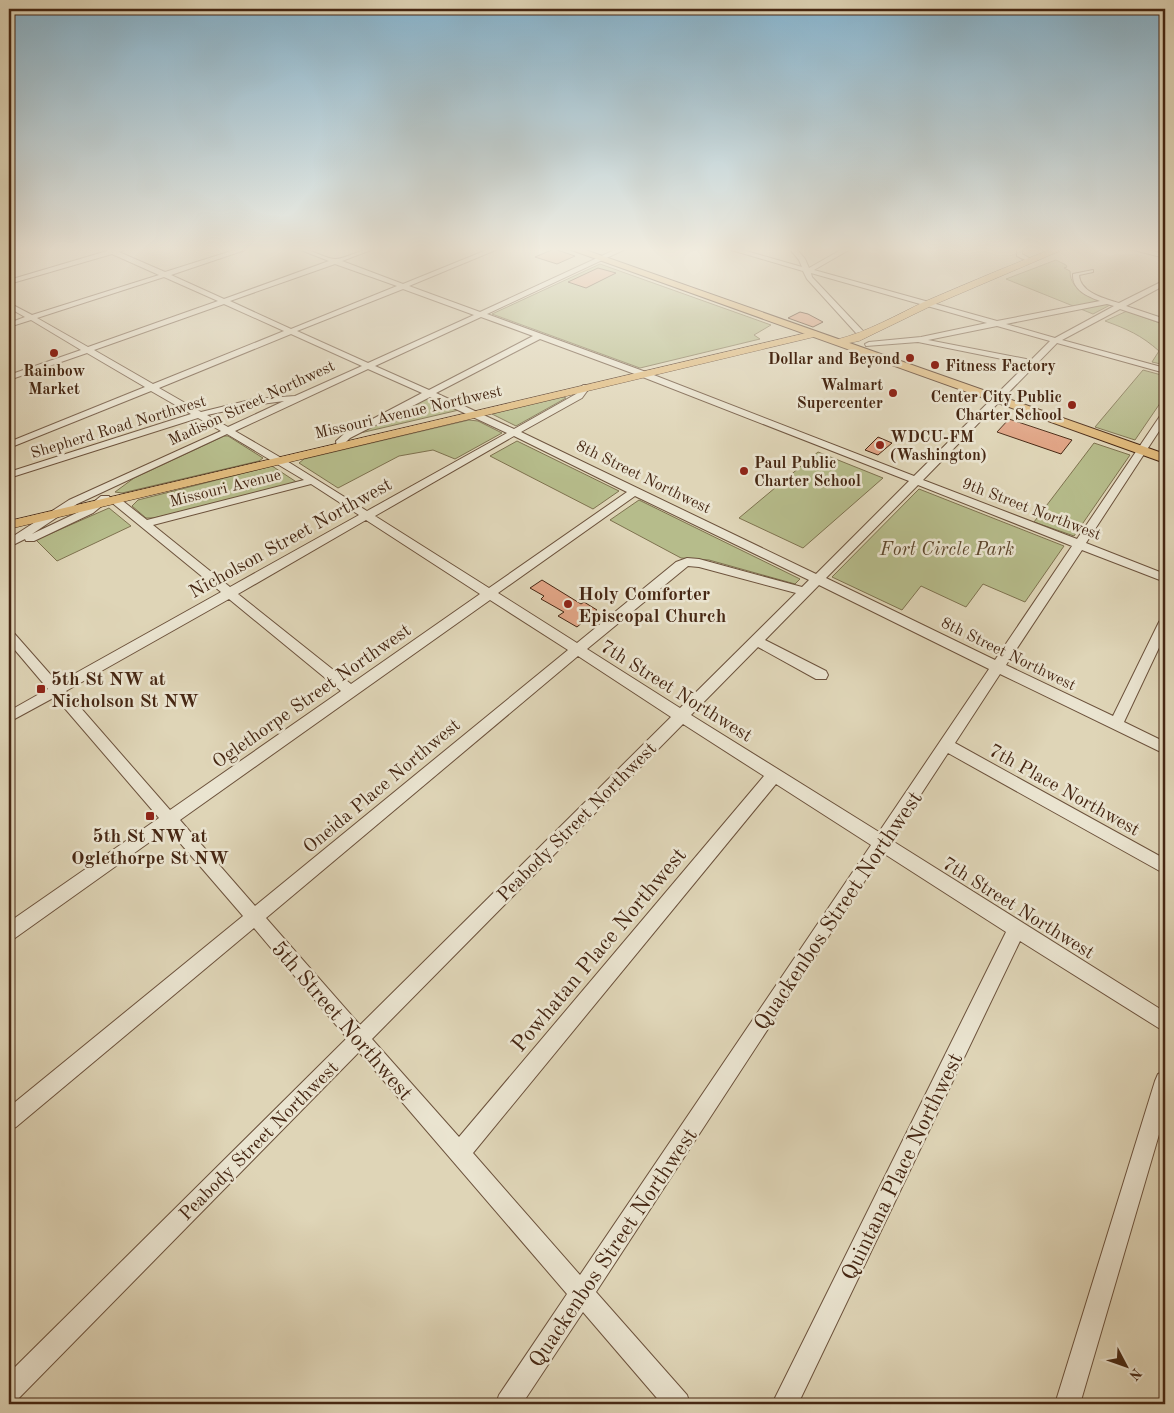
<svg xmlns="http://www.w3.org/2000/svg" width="1174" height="1413" viewBox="0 0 1174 1413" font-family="'Old Standard TT',serif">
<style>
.green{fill:#b6bc8b;stroke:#7e724f}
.building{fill:#e0a485;stroke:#462713}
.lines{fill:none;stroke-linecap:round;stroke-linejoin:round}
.minor-casing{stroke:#6c523c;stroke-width:2}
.major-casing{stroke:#462713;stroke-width:1}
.highway-casing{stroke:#462713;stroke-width:2}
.minor{fill:#eae4d0;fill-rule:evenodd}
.major{fill:#e0ba7c;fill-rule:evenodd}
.highway{fill:#e0ba7c;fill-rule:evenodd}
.poi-dot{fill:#8f2418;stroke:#eae4d0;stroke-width:2}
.labels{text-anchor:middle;stroke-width:5;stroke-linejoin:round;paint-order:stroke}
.far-poi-label{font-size:16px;font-weight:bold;fill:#462713;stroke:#eae4d0;text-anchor:end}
.far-street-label{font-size:16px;fill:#462713;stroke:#eae4d0}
.street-label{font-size:19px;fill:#462713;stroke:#eae4d0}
.park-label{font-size:19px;font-style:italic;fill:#5c452b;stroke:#eae4d0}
.poi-label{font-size:19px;font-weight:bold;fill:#462713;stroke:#eae4d0;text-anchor:start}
.near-street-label{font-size:22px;fill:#462713;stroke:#eae4d0}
</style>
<rect width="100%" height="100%" fill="#dfd5b7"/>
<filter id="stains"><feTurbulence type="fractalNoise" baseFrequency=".004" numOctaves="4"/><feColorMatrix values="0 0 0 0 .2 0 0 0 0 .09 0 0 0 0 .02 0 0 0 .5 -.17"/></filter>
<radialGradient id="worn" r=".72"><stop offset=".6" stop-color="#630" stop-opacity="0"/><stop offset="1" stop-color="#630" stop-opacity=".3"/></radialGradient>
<path class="green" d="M 1056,260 L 1066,265 L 1067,267 L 1064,268 L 1070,271 C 1070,293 1095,297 1112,304 L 1093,314 L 1006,279 Z
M 600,264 L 771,325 L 754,335 L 760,339 L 640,368 L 492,314 Z
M 1127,311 L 1165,325 L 1165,365 L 1152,362 L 1159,351 C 1141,335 1127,329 1105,321 Z
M 1143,370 L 1165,376 L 1165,396 L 1135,440 L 1095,427 Z
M 428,397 L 459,410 L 356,434 Z
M 563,397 L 566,398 L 516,426 L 492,414 Z
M 469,420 L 478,421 L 502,433 L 455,459 L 433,450 L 399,456 L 338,488 L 299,463 L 304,459 Z
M 224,436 L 228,436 L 263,458 L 259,461 L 122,493 L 115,492 L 134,478 Z
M 517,441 L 619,491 L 593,509 L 490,456 Z
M 1094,443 L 1130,455 L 1074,536 L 1034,522 Z
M 818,452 L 883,478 L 803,548 L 739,518 Z
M 272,466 L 298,483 L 154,518 L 146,518 L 132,506 L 138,500 Z
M 919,489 L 1064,546 L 1025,602 L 983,584 L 966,607 L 921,586 L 902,610 L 832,577 Z
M 639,500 L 800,579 L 795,584 L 709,560 L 681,558 L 610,520 Z
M 109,508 L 131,526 L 57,561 L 36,540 Z"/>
<path class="building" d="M 554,249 L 575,256 L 557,264 L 535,257 Z
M 598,268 L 616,273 L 586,288 L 568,282 Z
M 800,312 L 808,314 L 823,322 L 813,327 L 788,318 Z
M 1009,419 L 1072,440 L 1061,454 L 997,432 Z
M 878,437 L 892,443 L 878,455 L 865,450 Z
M 542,580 L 581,604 L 584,602 L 597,610 L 577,627 L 558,616 L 564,612 L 541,599 L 544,596 L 530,588 Z"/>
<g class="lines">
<g class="minor-casing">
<path id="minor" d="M 100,247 L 113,249 L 131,247 L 119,252 L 165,272 L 244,247 L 254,247 L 171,275 L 224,299 L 329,261 L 293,247 C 308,247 320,257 334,259 C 344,260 365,247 379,247 L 342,261 L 403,284 L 494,247 L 503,247 L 409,286 L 480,312 L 621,247 L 630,247 L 487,314 L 646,372 L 914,476 L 1027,364 L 918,342 L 866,346 L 865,344 L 869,342 L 921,337 L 987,323 L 811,273 L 812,277 L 863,331 L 856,333 L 807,279 L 803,271 L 721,247 L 732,247 L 802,267 L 799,260 L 788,247 L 795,247 L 805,259 L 809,268 L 846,247 L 854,247 L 814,270 L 997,321 L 1100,301 C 1087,296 1072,290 1073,274 L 1093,270 L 1093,272 L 1079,275 C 1080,293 1106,299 1119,303 L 1165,280 L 1165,285 L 1126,306 L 1165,319 L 1165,324 L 1120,309 L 1062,340 L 1165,368 L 1165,373 L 1057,343 L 923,480 L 1077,539 L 1162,413 L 1165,412 L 1165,422 L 1086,543 L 1165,574 L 1165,582 L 1082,550 L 1006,665 L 1113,716 L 1159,622 L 1161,619 L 1165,618 L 1165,635 L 1124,722 L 1165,742 L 1165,754 L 1000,674 L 955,743 L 1165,859 L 1165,874 L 948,753 L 891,840 L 1165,1012 L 1165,1032 L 1020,941 L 798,1404 L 772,1404 L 1006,932 L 883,853 L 596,1292 L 687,1395 L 690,1404 L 662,1404 L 583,1312 L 522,1404 L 496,1404 L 499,1395 L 567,1294 L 359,1052 L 18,1399 L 9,1402 L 9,1373 L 347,1038 L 254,928 L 16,1127 L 9,1130 L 9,1107 L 243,916 L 168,829 L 15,938 L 9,940 L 9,922 L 159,818 L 55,697 L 9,722 L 9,711 L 48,689 L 9,643 L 9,631 L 13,632 L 58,683 L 221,592 L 111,502 L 110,500 L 111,498 L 119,498 L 147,520 L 304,480 L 227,434 L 77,504 L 32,534 L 85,509 L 101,496 L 109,496 L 110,498 L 109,500 L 93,513 L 34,541 L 26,541 L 25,539 L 9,547 L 9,539 L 69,500 L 221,431 L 198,418 L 9,478 L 9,472 L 191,414 L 151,391 L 9,448 L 9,442 L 145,387 L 87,353 L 9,380 L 9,375 L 81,350 L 31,320 L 9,327 L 9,323 L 25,317 L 9,308 L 9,303 L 32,315 L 159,275 L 112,254 L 9,284 L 9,280 L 107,251 ZM 335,264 L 397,286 L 291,329 L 230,301 ZM 164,277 L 218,301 L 88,347 L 37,318 ZM 403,289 L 474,315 L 368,363 L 297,331 ZM 224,304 L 284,331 L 153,384 L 94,350 ZM 1107,304 L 1114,306 L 1055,338 L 1006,324 ZM 481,317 L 533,336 L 429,390 L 375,366 ZM 997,326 L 1050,341 L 1031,360 L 928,340 ZM 291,334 L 362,366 L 295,396 L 254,399 L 201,412 L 159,388 ZM 540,339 L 640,376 L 909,481 L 816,574 L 521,432 L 582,398 L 590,387 L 589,385 L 583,385 L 576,394 L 514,429 L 436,393 ZM 368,369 L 422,393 L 344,434 L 336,441 L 337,448 L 343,448 L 346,442 L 350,438 L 430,397 L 507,433 L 367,511 L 290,463 L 235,431 ZM 284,401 L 228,427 L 207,415 L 254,405 ZM 514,436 L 627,492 L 489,588 L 375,516 ZM 311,484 L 359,515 L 230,587 L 153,525 ZM 918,485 L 1072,546 L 995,660 L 826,578 ZM 635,496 L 809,580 L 802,587 L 699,559 L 687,558 L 676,562 L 577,643 L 498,593 ZM 366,520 L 480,594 L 351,684 L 238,594 ZM 688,566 L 699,567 L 796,593 L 680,708 L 587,649 ZM 819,585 L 989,669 L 879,832 L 691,715 L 758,647 L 816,679 L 826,679 L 828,675 L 826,671 L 765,640 ZM 229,599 L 341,691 L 170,810 L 66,691 ZM 490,600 L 568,650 L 255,906 L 180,820 ZM 578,656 L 671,717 L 360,1025 L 266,918 ZM 683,724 L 764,776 L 459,1137 L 372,1039 ZM 776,784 L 871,845 L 580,1275 L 473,1153 Z
M 1017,247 L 1023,247 L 1022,254 L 1031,259 L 1031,261 L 1027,261 L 1017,256 Z
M 1122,247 L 1135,247 L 1165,254 L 1165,258 Z
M 1165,1071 L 1165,1114 L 1080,1404 L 1055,1404 L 1155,1081 L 1158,1074 Z"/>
</g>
<g class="major-casing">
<path id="major" d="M 1057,247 L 1069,247 L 931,306 L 859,341 L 839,345 L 834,342 L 835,340 C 868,332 896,315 926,301 C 970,282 1013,264 1057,247 Z
M 815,331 L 820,334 L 818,336 L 9,529 L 9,521 Z"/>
</g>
<g class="highway-casing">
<path id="highway" d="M 563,247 L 577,247 L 1165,454 L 1165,463 Z"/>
</g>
<use href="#minor" class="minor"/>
<use href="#major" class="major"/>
<use href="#highway" class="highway"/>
</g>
<linearGradient id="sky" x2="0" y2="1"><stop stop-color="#86b6d2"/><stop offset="0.56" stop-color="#f1ecdf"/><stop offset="1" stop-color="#f1ecdf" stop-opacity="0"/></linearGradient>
<rect width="1174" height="445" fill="url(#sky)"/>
<g class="poi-dot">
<circle cx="54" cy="353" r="5"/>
<circle cx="910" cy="358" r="5"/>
<circle cx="935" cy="365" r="5"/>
<circle cx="893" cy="393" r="5"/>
<circle cx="1072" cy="405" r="5"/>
<circle cx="880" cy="445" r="5"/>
<circle cx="744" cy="471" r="5"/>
<circle cx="568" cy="604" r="5"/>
<rect x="36" y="684" width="10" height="10" rx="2.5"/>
<rect x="145" y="811" width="10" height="10" rx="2.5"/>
</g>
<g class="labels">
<g class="far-poi-label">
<text x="900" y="364">Dollar and Beyond</text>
<text x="945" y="371" text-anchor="start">Fitness Factory</text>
<text x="54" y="376" text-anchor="middle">Rainbow<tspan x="54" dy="18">Market</tspan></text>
<text x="883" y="390">Walmart<tspan x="883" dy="18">Supercenter</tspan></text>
<text x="1062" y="402">Center City Public<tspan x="1062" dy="18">Charter School</tspan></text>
<text x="890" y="442" text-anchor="start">WDCU-FM<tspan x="890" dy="18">(Washington)</tspan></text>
<text x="754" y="468" text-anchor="start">Paul Public<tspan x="754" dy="18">Charter School</tspan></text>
</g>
<g class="far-street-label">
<text transform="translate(251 402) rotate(-25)" y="6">Madison Street Northwest</text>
<text transform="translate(408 411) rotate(-13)" y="6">Missouri Avenue Northwest</text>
<text transform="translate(118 426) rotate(-17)" y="6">Shepherd Road Northwest</text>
<text transform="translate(644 476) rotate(26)" y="6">8th Street Northwest</text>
<text transform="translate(225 487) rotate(-14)" y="6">Missouri Avenue</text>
<text transform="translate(1032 508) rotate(21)" y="6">9th Street Northwest</text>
<text transform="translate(1009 653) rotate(26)" y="6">8th Street Northwest</text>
</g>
<g class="street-label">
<text transform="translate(290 537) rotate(-29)" y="7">Nicholson Street Northwest</text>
<text transform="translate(677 690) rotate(32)" y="7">7th Street Northwest</text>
<text transform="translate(311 695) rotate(-35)" y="7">Oglethorpe Street Northwest</text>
<text transform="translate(381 785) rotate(-40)" y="7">Oneida Place Northwest</text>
<text transform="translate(1065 789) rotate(29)" y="7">7th Place Northwest</text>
<text transform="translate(576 821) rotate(-45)" y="7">Peabody Street Northwest</text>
<text transform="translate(1019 907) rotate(32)" y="7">7th Street Northwest</text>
<text transform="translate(258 1140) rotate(-45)" y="7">Peabody Street Northwest</text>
</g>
<g class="park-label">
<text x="947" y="555">Fort Circle Park</text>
</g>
<g class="poi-label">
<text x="578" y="600">Holy Comforter<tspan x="578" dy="22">Episcopal Church</tspan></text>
<text x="51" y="685">5th St NW at<tspan x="51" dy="22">Nicholson St NW</tspan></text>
<text x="150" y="842" text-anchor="middle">5th St NW at<tspan x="150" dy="22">Oglethorpe St NW</tspan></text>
</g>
<g class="near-street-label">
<text transform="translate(837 910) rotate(-56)" y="8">Quackenbos Street Northwest</text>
<text transform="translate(598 949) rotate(-50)" y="8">Powhatan Place Northwest</text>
<text transform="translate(343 1020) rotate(49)" y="8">5th Street Northwest</text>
<text transform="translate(901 1166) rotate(-64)" y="8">Quintana Place Northwest</text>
<text transform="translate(612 1247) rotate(-56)" y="8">Quackenbos Street Northwest</text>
</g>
</g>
<rect width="1174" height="1413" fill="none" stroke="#dfd5b7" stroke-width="30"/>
<rect x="10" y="10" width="1154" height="1393" fill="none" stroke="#462713" stroke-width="2.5"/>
<rect x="15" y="15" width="1144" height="1383" fill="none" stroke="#462713"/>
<g transform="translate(1126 1366) rotate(131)" stroke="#eae4d0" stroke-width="4" paint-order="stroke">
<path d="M0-4L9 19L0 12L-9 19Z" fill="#462713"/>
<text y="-8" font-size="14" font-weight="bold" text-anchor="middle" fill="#462713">N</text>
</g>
<rect width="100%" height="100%" filter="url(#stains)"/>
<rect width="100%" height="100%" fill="url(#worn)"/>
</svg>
